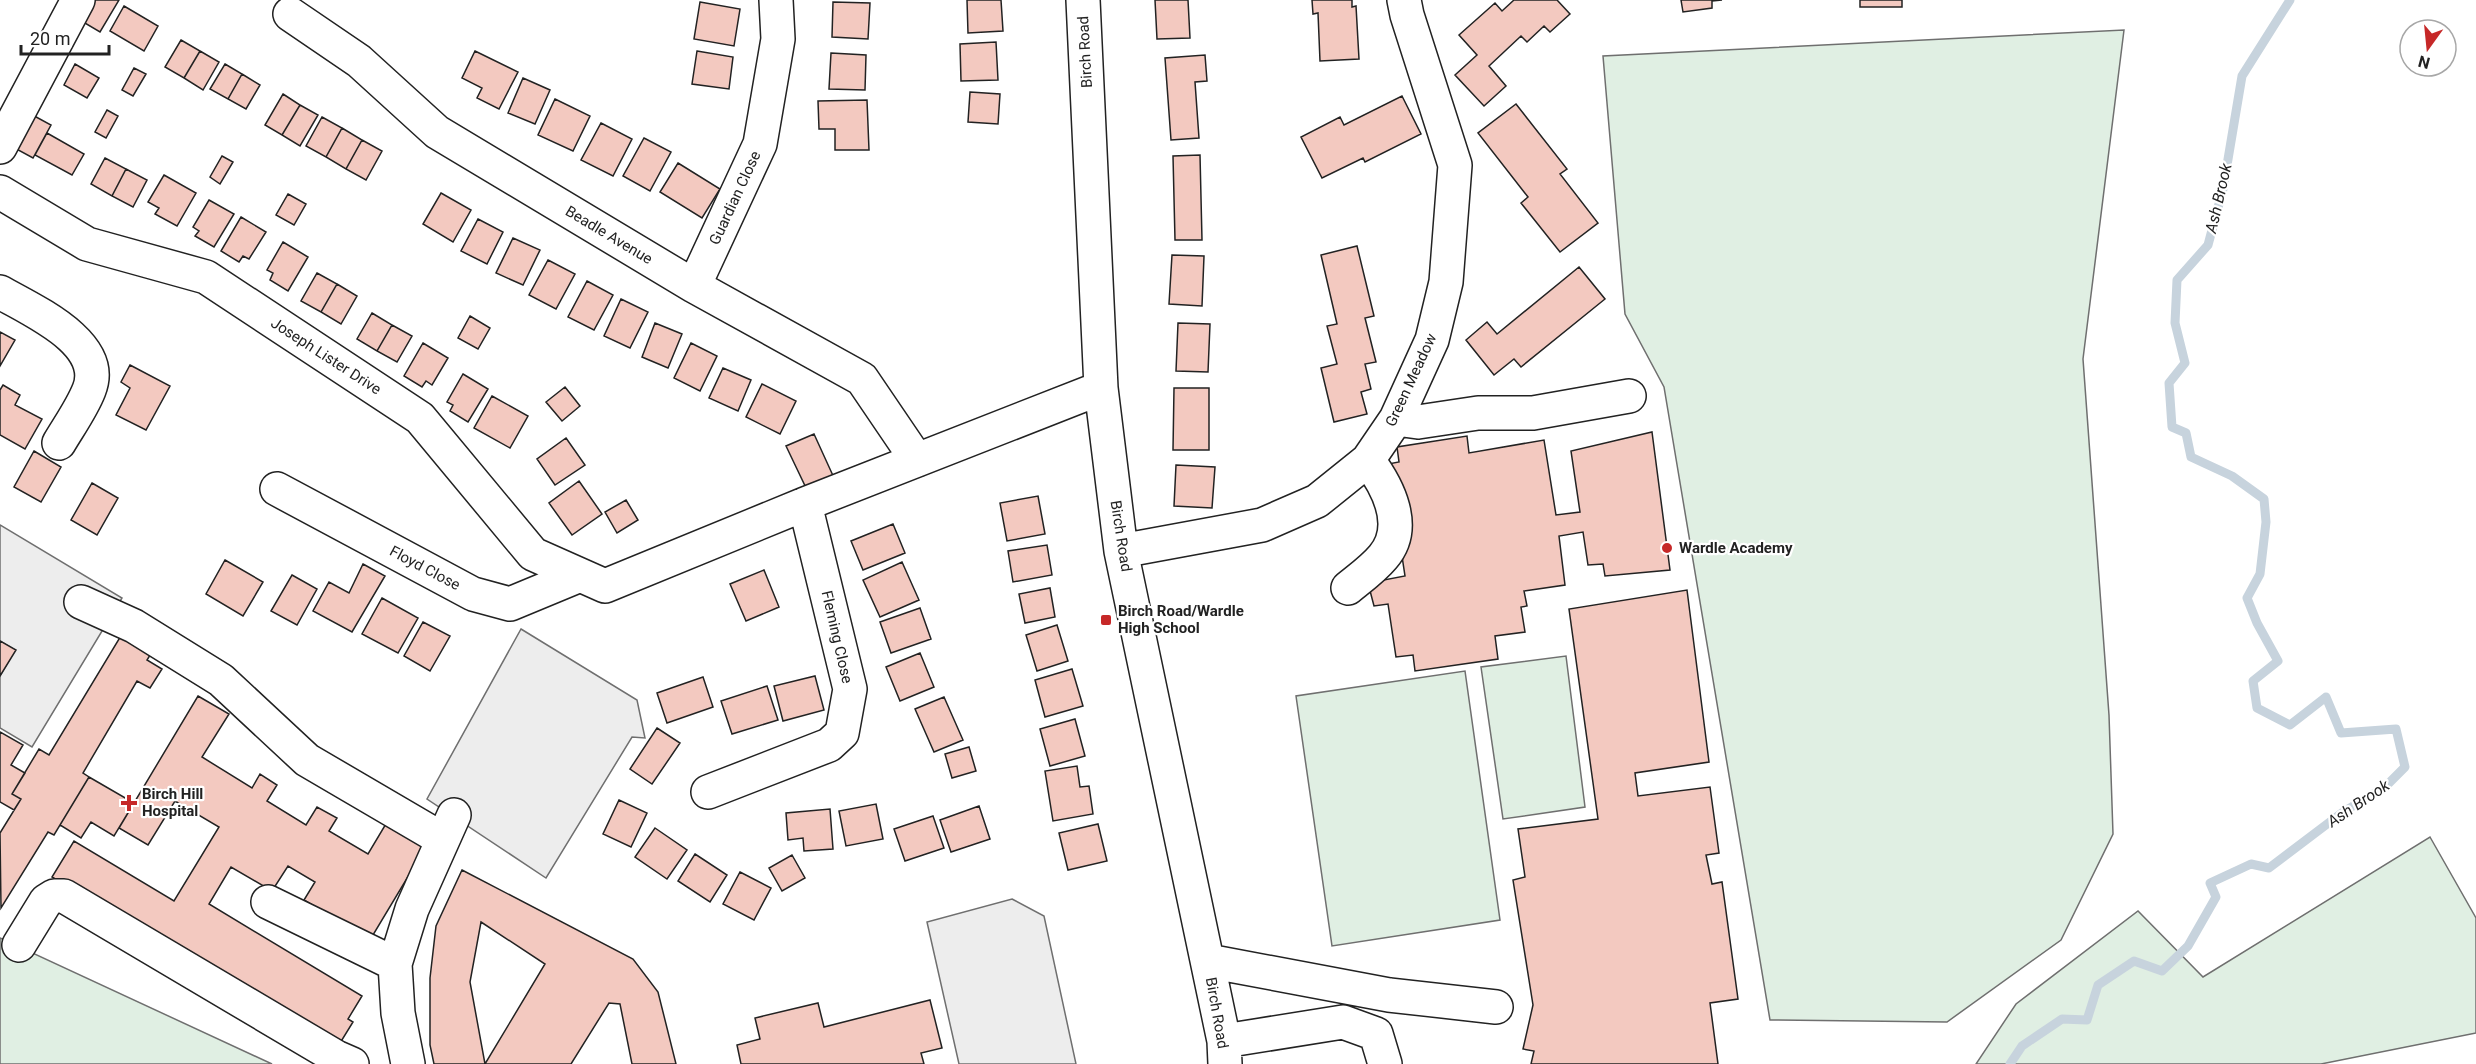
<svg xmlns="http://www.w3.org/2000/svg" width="2476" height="1064" viewBox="0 0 2476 1064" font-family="Roboto,sans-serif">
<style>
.green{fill:#e0efe3;stroke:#6f6f6f;stroke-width:1.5}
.parking{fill:#ededed;stroke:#6f6f6f;stroke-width:1.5}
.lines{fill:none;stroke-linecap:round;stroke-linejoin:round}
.stream{stroke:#c7d3dd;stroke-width:9}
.building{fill:#f3c9c0;stroke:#222;stroke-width:1.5;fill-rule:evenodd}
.minor-casing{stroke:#222;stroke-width:36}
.minor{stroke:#fff;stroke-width:33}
.poi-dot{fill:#c62828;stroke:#fff;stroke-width:2}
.labels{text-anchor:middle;stroke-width:4.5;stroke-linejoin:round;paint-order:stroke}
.street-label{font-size:15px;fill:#222;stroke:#fff}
.poi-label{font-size:15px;font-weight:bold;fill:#222;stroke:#fff;text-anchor:start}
.water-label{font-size:16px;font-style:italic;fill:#222;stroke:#fff}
</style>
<rect width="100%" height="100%" fill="#fff"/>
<path class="green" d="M 2124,30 L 2083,359 L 2109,715 L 2113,834 L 2061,940 L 1947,1022 L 1770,1020 L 1664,387 L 1625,314 L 1603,56 Z
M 1566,656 L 1585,807 L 1503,819 L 1481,667 Z
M 1465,671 L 1500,920 L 1332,946 L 1296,696 Z
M 2430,837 L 2476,918 L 2476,1033 L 2321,1064 L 1976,1064 L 2016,1004 L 2138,911 L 2203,977 Z
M 0,938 L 272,1064 L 0,1064 Z"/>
<path class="parking" d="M 0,525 L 122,598 L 32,747 L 0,728 L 0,676 L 15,650 L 0,641 Z
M 521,629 L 637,700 L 645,738 L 632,737 L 546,878 L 427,799 Z
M 1012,899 L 1044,916 L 1076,1064 L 959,1064 L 927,922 Z"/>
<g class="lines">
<path class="stream" d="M 2010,1064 L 2022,1046 L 2062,1019 L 2087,1020 L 2098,985 L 2134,961 L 2162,971 L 2188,946 L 2216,897 L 2210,883 L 2251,864 L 2269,868 L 2343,812 L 2385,787 L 2405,767 L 2396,729 L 2341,733 L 2326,697 L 2290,725 L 2257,708 L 2253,681 L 2278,661 L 2257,623 L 2247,598 L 2260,574 L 2266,522 L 2264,499 L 2232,476 L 2191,457 L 2186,433 L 2172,427 L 2169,383 L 2185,363 L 2175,323 L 2177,280 L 2208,245 L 2223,189 L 2242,76 L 2290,0"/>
</g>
<path class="building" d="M 88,0 L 119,0 L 100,32 L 78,19 Z
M 967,0 L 1001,0 L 1003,31 L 968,33 Z
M 1155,0 L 1188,0 L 1190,38 L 1157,39 Z
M 1312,0 L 1352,0 L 1352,7 L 1356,6 L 1359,59 L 1320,61 L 1318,13 L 1313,14 Z
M 1514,0 L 1557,0 L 1570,14 L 1550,32 L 1544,26 L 1527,42 L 1521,36 L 1489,66 L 1506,86 L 1484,106 L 1455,75 L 1477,55 L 1459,35 L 1495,3 L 1502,11 Z
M 1681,0 L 1722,0 L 1712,1 L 1712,8 L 1683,12 Z
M 1860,0 L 1902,0 L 1902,7 L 1860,7 Z
M 700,2 L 740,9 L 734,46 L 694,39 Z
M 833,2 L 870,3 L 868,39 L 832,37 Z
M 124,6 L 158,26 L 144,51 L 110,31 Z
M 181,40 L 200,51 L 184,78 L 165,67 Z
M 996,42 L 998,80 L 961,81 L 960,44 Z
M 200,51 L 219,62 L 203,90 L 184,78 Z
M 475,51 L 518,72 L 499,109 L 477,98 L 482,88 L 462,78 Z
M 697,51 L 733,57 L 729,89 L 692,84 Z
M 831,53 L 866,55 L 865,90 L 829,89 Z
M 1205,55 L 1207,81 L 1195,82 L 1199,138 L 1171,140 L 1165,58 Z
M 75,64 L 99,78 L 87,98 L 64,85 Z
M 225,64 L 242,74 L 228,99 L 210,89 Z
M 134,68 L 146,74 L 133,96 L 122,90 Z
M 242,74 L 260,85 L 246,109 L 228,99 Z
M 523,78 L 550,90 L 535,124 L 508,113 Z
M 970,92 L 1000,94 L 998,124 L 968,122 Z
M 283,94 L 300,105 L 282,135 L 265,125 Z
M 1402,96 L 1421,134 L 1365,162 L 1363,158 L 1322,178 L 1301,137 L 1340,117 L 1344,125 Z
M 555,99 L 590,116 L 573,151 L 538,135 Z
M 867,100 L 869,150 L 835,150 L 835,129 L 819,129 L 818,101 Z
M 1516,104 L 1567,169 L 1560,174 L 1598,223 L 1560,252 L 1521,203 L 1528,197 L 1478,133 Z
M 300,105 L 318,115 L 300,146 L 282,135 Z
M 107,110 L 118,116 L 106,138 L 95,132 Z
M 27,112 L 51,125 L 33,158 L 9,145 Z
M 322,117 L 342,128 L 326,157 L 306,146 Z
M 601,123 L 632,139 L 613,176 L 581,160 Z
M 342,128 L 362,140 L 346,169 L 326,157 Z
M 47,133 L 84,154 L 72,175 L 35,155 Z
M 644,138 L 671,152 L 650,191 L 623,176 Z
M 362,140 L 382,151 L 366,180 L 346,169 Z
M 1200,155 L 1202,240 L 1175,240 L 1173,156 Z
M 222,156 L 233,162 L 220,184 L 210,177 Z
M 105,158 L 126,169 L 112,196 L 91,184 Z
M 678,163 L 720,189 L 702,218 L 660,192 Z
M 126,169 L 147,180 L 133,207 L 112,196 Z
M 164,175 L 196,193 L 177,226 L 155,214 L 159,208 L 148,202 Z
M 441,193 L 471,210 L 453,242 L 423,224 Z
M 288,194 L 306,204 L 294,225 L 276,215 Z
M 209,200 L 234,214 L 214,247 L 195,236 L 199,231 L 193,227 Z
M 241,217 L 266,232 L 249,259 L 243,256 L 239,262 L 221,251 Z
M 478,219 L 503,232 L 487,264 L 461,251 Z
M 513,238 L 540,250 L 523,285 L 496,273 Z
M 283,242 L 308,257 L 288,291 L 270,280 L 273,273 L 267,270 Z
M 1357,246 L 1374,316 L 1365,318 L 1376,362 L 1365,364 L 1371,389 L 1361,392 L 1367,414 L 1334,422 L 1321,368 L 1337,364 L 1327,326 L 1337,324 L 1321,255 Z
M 1172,255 L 1204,256 L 1202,306 L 1169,304 Z
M 548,260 L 575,274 L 556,309 L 529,295 Z
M 1579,267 L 1605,299 L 1521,367 L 1514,359 L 1494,375 L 1466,340 L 1487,322 L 1497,334 Z
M 317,273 L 337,284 L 321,312 L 301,301 Z
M 587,281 L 613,295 L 594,330 L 568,317 Z
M 337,284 L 357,296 L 341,324 L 321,312 Z
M 621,299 L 648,312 L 630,348 L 604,336 Z
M 372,313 L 392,325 L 377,351 L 357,339 Z
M 470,316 L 490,328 L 478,349 L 458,338 Z
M 655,323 L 682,334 L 668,368 L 642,357 Z
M 1178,323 L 1210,324 L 1208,372 L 1176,371 Z
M 392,325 L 412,336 L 397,362 L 377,351 Z
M 0,332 L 15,340 L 0,366 Z
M 423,343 L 448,358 L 432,385 L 426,381 L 422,387 L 404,376 Z
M 691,343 L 717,356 L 700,391 L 674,378 Z
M 130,365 L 170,386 L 146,430 L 116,415 L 130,388 L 121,382 Z
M 723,368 L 751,380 L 738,411 L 709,398 Z
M 463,374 L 488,389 L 468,422 L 450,411 L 453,405 L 447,402 Z
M 762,384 L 796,401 L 780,434 L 746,417 Z
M 3,385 L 20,395 L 15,405 L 42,419 L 25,449 L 0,435 L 0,390 Z
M 565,387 L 580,406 L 562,421 L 546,402 Z
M 1174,388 L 1209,388 L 1209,450 L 1173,450 Z
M 492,396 L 528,416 L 510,448 L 474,428 Z
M 1652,432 L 1670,570 L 1605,576 L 1603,564 L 1588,565 L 1583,532 L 1559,536 L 1565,585 L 1524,591 L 1527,606 L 1521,607 L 1525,632 L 1495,636 L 1498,659 L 1415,671 L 1413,655 L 1396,657 L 1388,604 L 1374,606 L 1368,583 L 1405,576 L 1388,464 L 1399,462 L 1397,447 L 1467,436 L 1469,453 L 1544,440 L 1556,515 L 1580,512 L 1571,451 Z
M 814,434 L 835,480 L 808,492 L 786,446 Z
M 566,438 L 585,465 L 555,485 L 537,459 Z
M 34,451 L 61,467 L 41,502 L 14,487 Z
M 1176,465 L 1215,467 L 1212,508 L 1174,506 Z
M 579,481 L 602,514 L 572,535 L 549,503 Z
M 92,483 L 118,498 L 97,535 L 71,520 Z
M 1038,496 L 1045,534 L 1007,541 L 1000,503 Z
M 626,500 L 638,520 L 617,533 L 605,512 Z
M 893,524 L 905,553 L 863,570 L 851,541 Z
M 1047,545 L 1052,575 L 1013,582 L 1008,551 Z
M 225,560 L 263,582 L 243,616 L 206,594 Z
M 902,562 L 919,600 L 880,617 L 863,580 Z
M 363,564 L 385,576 L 352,632 L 313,611 L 329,582 L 349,593 Z
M 764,570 L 779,607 L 746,621 L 730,584 Z
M 292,575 L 317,589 L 297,625 L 271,611 Z
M 1050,588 L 1055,617 L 1025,623 L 1019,594 Z
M 1687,590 L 1709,762 L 1635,773 L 1638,796 L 1710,787 L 1719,853 L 1706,855 L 1712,884 L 1722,882 L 1738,999 L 1710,1003 L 1718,1064 L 1531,1064 L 1534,1051 L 1523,1049 L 1533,1005 L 1513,880 L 1525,877 L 1518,829 L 1598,819 L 1569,609 Z
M 382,598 L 418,618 L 398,653 L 362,634 Z
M 920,608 L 931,639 L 891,653 L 880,622 Z
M 423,622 L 450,636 L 430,671 L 404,656 Z
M 1057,625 L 1068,661 L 1037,671 L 1026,635 Z
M 122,634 L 152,652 L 147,660 L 162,669 L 150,688 L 137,681 L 83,773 L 89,777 L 54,835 L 48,832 L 1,908 L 0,833 L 21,799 L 12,794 L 39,749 L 49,755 Z
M 0,641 L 16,650 L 0,676 Z
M 920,653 L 934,687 L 900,701 L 886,667 Z
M 1072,669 L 1083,706 L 1045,717 L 1035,680 Z
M 815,676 L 824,710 L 783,721 L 774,686 Z
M 703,677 L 713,707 L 667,723 L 657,693 Z
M 767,686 L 778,720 L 732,734 L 721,701 Z
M 198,696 L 229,714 L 202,757 L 252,788 L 260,774 L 277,785 L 267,801 L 306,825 L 317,807 L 337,818 L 329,831 L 368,854 L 393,812 L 433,835 L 370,940 L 304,900 L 315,882 L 288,866 L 272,891 L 231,867 L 209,904 L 362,996 L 348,1019 L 353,1022 L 337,1048 L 52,877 L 74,841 L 174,901 L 219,827 L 175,801 L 148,845 L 119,828 Z
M 944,697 L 963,740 L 934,752 L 915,709 Z
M 1075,719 L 1085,756 L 1050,766 L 1040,729 Z
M 657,728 L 680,743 L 652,784 L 630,769 Z
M 0,732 L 23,745 L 11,765 L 25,773 L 12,794 L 21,799 L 14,810 L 0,802 Z
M 969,747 L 976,771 L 952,778 L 945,754 Z
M 1077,766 L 1080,787 L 1089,786 L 1093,814 L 1053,821 L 1045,771 Z
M 89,777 L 134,803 L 114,836 L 91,822 L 81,838 L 60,825 Z
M 619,800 L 647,813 L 631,847 L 603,834 Z
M 876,804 L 883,839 L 846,846 L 839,811 Z
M 979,806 L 990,839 L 951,852 L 940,820 Z
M 830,809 L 833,849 L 804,851 L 803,838 L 788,840 L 786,813 Z
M 933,816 L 944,848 L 905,861 L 894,829 Z
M 1098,824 L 1107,861 L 1068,870 L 1059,833 Z
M 655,828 L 687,850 L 667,879 L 635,857 Z
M 695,854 L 727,875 L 710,902 L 678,881 Z
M 792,855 L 805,878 L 782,891 L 769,868 Z
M 462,870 L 633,959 L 658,992 L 676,1064 L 632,1064 L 620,1004 L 609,1003 L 571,1064 L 434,1064 L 430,1045 L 430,978 L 436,926 ZM 481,922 L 545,964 L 485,1064 L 470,982 Z
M 740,872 L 771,888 L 754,920 L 723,904 Z
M 930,1000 L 942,1048 L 921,1053 L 924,1064 L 741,1064 L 737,1045 L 760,1039 L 755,1018 L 818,1003 L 824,1027 Z"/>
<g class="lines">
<g class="minor-casing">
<path id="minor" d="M 1083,0 L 1101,388 L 1121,551 L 1224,1041 L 1225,1064
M 290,14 L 359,61 L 437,132 L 694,286 L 862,379 L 917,460
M 0,147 L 78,0
M 0,192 L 87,244 L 206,277 L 420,418 L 533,554 L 605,586 L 805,504 L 1101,388
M 694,286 L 760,144 L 778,39 L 776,0
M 0,292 C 31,310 108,343 89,390 C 82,408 69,426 59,443
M 1396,419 L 1418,422 L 1478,413 L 1533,413 L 1629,396
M 277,489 L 473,594 L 510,604 L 580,575
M 1121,551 L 1262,525 L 1317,501 L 1368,460 L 1396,419 L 1432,340 L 1446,282 L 1455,165 L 1407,15 L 1404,0
M 1348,588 C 1359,579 1373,569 1383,557 C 1409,527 1388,487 1368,460
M 81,602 L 134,626 L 221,680 L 307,760 L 442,839
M 708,792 L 829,745 L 842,733 L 850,689 L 805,504
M 268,902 L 395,964
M 19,945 L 46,901 L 54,896 L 64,896 L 336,1057 L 352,1064
M 1208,961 L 1389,995 L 1496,1007
M 1224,1041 L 1343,1022 L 1376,1034 L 1385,1064
M 408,1064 L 398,1013 L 395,964 L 412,909 L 454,815"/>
</g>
<use href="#minor" class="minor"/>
</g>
<g class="poi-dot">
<circle cx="1667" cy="548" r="6"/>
<rect x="1100" y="614" width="12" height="12" rx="3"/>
<path d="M126 794h6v6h6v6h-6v6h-6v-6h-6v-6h6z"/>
</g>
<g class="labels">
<g class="street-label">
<text transform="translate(1085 52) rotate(-93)" y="5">Birch Road</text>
<text transform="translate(735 198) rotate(-65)" y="5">Guardian Close</text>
<text transform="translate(609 235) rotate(31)" y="5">Beadle Avenue</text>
<text transform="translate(326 356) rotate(33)" y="5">Joseph Lister Drive</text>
<text transform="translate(1411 380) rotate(-65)" y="5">Green Meadow</text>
<text transform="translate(1121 536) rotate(81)" y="5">Birch Road</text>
<text transform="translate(425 568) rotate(28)" y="5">Floyd Close</text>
<text transform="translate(837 637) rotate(77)" y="5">Fleming Close</text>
<text transform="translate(1217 1013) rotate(80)" y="5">Birch Road</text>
</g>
<g class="poi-label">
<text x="1679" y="553">Wardle Academy</text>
<text x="1118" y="616">Birch Road/Wardle<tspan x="1118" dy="17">High School</tspan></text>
<text x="142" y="799">Birch Hill<tspan x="142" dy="17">Hospital</tspan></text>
</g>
<g class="water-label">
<text transform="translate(2218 198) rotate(-77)" y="6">Ash Brook</text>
<text transform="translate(2358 803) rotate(-34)" y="6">Ash Brook</text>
</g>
</g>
<g transform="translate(2428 48) rotate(195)"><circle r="28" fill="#ffffff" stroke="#a7a7a7" stroke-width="1.5"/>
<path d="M0-4.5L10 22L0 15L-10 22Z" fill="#c62828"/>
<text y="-9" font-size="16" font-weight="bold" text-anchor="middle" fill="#222222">N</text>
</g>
<path d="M21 45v9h88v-9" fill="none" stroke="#222222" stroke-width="3"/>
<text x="30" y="45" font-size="18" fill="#222222" stroke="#ffffff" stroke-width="4.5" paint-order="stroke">20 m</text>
</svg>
